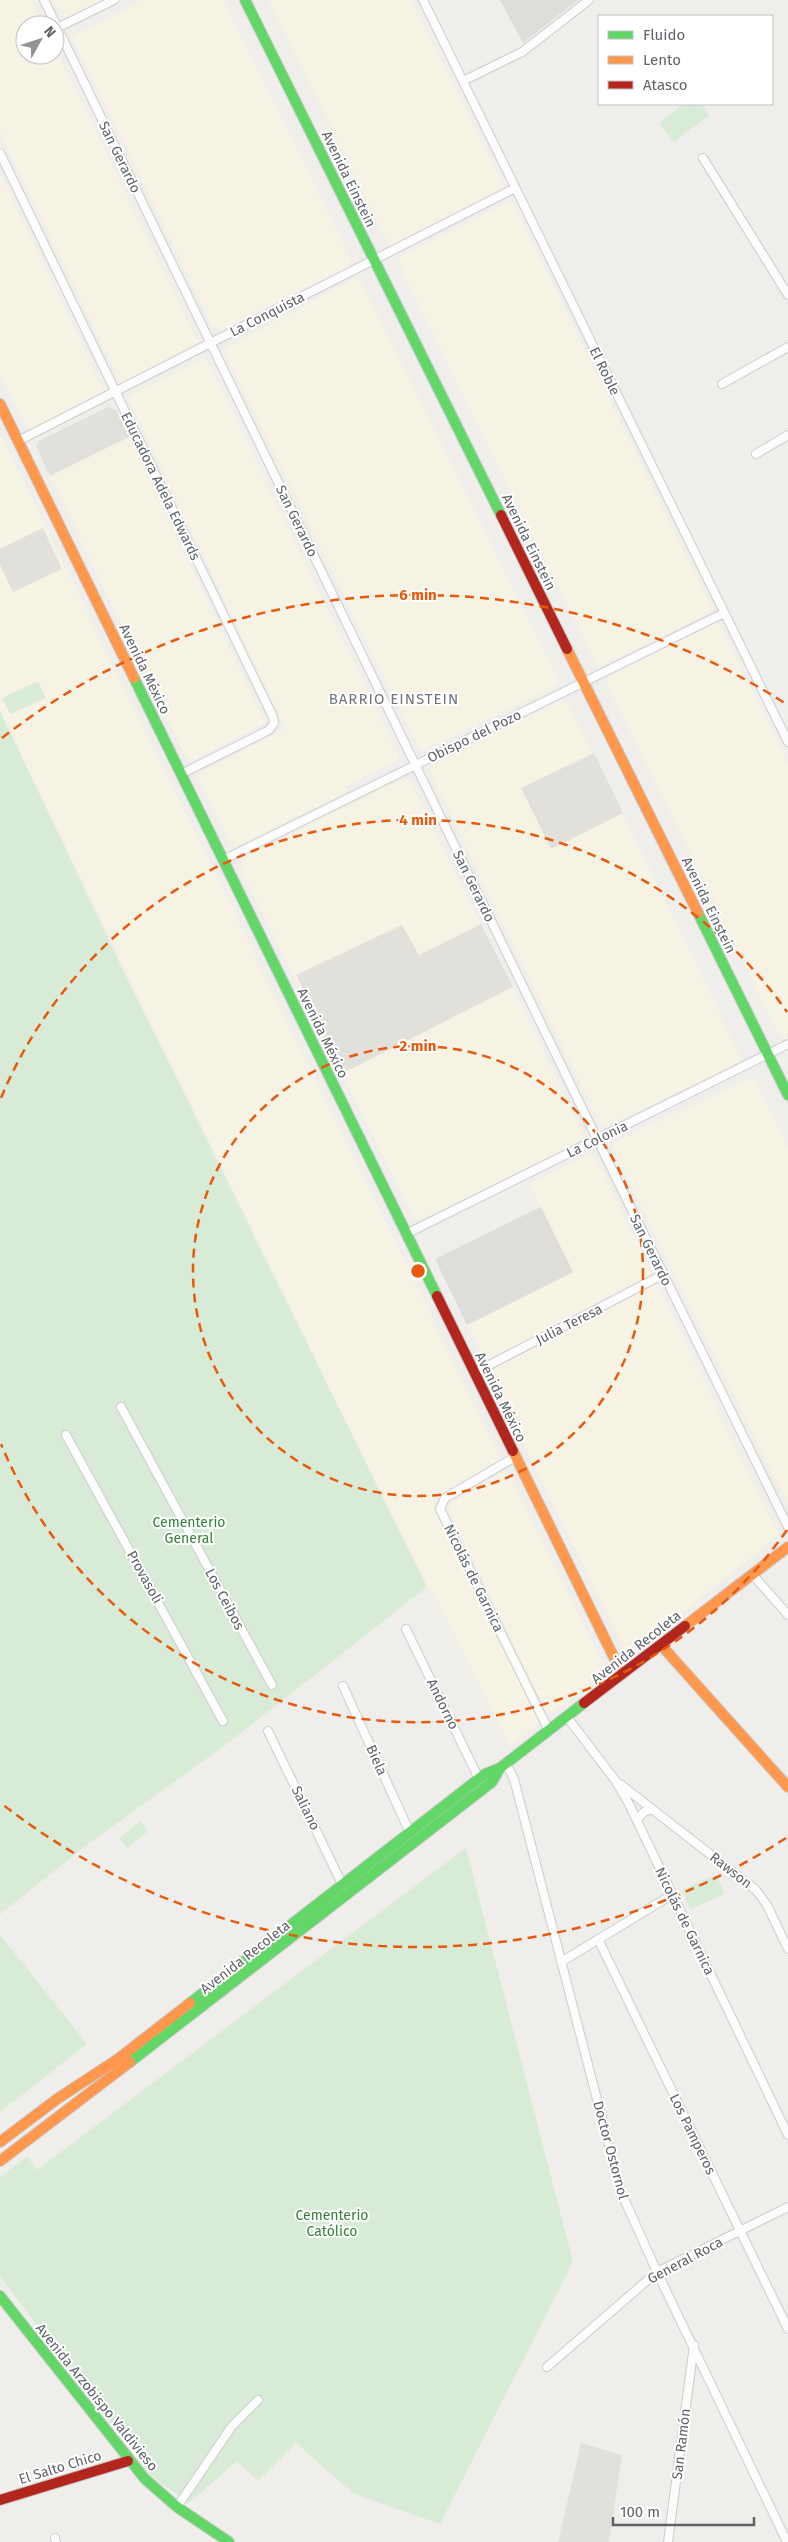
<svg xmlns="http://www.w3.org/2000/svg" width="788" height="2542" viewBox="0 0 788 2542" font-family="'Fira Sans',sans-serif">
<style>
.commercial{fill:#f7f3e4}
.industrial{fill:#dfddda}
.education{fill:#e2e0da}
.green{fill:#d8ebd6}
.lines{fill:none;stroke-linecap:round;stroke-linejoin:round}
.street-casing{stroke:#cbcccc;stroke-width:10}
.fast-casing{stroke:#cacacb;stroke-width:12}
.slow-casing{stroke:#cacacb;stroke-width:12}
.jam-casing{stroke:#cacacb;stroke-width:12}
.street{stroke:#fdfcfc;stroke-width:8}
.fast{stroke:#63d668;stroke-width:10}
.slow{stroke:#ff974d;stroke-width:10}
.jam{stroke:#b3261e;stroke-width:10}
.ring{fill:none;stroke:#e8590c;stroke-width:2.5;stroke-dasharray:9 6}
.labels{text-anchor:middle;stroke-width:4;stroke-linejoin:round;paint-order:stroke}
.street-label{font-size:14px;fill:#5f6368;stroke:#fff}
.park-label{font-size:14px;fill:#348238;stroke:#fff}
.neighbourhood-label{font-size:15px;letter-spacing:1px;fill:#70757a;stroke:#fff}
.centre{fill:#e8590c;stroke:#fff;stroke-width:2.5}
.ring-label{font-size:15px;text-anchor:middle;font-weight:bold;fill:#e8590c;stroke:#fff;stroke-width:4;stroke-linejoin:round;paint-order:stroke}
</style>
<rect width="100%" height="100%" fill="#efeeea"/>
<path class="commercial" d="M 0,0 L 32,0 L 44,25 L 25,25 L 25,55 L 55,55 L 55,48 L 198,341 L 195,346 L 121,384 L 0,131 Z
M 54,0 L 104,0 L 67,18 L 61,16 Z
M 142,0 L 223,0 L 351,260 L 348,268 L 222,330 L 213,327 L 72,36 Z
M 268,0 L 411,0 L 504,187 L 502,191 L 390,247 Z
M 0,173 L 104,391 L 102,395 L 31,430 L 27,428 L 0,375 Z
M 506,203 L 513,204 L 712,608 L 711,612 L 601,666 L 597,665 L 399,264 L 400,257 Z
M 355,279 L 361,281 L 559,682 L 557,685 L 421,752 L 225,353 L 227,347 Z
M 202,359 L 207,360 L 399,756 L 398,759 L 346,786 L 348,791 L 235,847 L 231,845 L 198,777 L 200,773 L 286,728 L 129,400 L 131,395 Z
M 0,434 L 500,1457 L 499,1460 L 437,1497 L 433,1506 L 540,1723 L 510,1746 L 433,1590 L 427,1587 L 0,711 Z
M 129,437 L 265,722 L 194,760 L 187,759 L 50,476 Z
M 715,623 L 719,624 L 788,763 L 788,1037 L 785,1038 L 780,1036 L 607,684 L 609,677 Z
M 561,700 L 569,704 L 742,1059 L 741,1062 L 606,1126 L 600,1124 L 430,772 L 432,766 Z
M 405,778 L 410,780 L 585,1136 L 583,1140 L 420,1220 L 413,1217 L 240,866 L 243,858 Z
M 750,1078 L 754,1079 L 788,1147 L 788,1505 L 613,1148 L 615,1142 Z
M 588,1155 L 596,1158 L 652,1273 L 651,1276 L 489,1360 L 484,1358 L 467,1325 L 573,1272 L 529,1183 Z
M 653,1284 L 657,1285 L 779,1535 L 631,1653 L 626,1653 L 490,1375 L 492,1370 Z
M 503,1472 L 508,1472 L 607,1671 L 553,1713 L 547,1712 L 449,1511 L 450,1505 Z"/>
<path class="industrial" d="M 500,0 L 578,0 L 523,43 Z
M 541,1207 L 573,1272 L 467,1325 L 435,1259 Z"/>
<path class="education" d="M 108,407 L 116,410 L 129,437 L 50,476 L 36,446 L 39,441 Z
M 43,528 L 62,569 L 13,592 L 0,565 L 0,549 Z
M 594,753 L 623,813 L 551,849 L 521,788 Z
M 481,924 L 513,987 L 343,1073 L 296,975 L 402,925 L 419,955 Z
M 581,2443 L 622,2455 L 609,2542 L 558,2542 Z"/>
<path class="green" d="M 684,104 L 701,104 L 709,115 L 674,142 L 659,123 Z
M 38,681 L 46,698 L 10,714 L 2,698 Z
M 0,711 L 120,964 L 427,1587 L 224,1746 L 88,1844 L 0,1914 Z
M 140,1821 L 148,1831 L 127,1848 L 119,1838 Z
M 466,1848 L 573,2262 L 440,2524 L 354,2494 L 296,2443 L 258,2481 L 237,2461 L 189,2503 L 151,2476 L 0,2276 L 0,2178 L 27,2156 L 37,2170 Z
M 716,1875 L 725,1894 L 690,1909 L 682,1890 Z
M 0,1935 L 87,2044 L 0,2112 Z"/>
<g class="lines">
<g class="street-casing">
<path id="street" d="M 44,0 L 597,1139 L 788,1527
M 423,0 L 788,742
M 57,28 L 114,0
M 463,81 L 522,52 L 589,0
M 0,153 L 273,717 L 274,723 L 269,730 L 181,774
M 703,158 L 788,295
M 722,384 L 788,347
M 18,441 L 515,188
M 756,454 L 788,435
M 223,860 L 724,613
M 406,1234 L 788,1044
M 474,1373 L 664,1274
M 121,1407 L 272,1685
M 66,1435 L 223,1721
M 515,1457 L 445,1498 L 440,1509 L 549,1731
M 752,1574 L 788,1615
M 406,1629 L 479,1779
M 343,1686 L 410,1833
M 567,1717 L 615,1780 L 628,1802 L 788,2135
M 268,1731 L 343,1886
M 506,1764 L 514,1779 L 621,2192 L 657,2272 L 787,2542
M 620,1784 L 756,1890 L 767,1905 L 788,1949
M 637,1820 L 644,1812 L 652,1809
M 598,1939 L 788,2329
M 561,1962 L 673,1894
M 547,2367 L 657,2272 L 788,2207
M 177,2507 L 232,2426 L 258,2400
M 55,2538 L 56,2542
M 668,2542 L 694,2345"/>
</g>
<g class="fast-casing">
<path id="fast" d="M 245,0 L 501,515
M 134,678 L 437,1296
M 698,913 L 788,1095
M 190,2003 L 485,1774 L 500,1768 L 584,1703
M 130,2062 L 492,1782 L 500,1768
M 0,2296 L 145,2479 L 177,2507 L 229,2542"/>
</g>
<g class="slow-casing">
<path id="slow" d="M 0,404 L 134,678
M 567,649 L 698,913
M 513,1451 L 622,1674
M 685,1626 L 788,1547
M 661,1645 L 788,1787
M 0,2142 L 57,2099 L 118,2059 L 190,2003
M 0,2161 L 130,2062"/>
</g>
<g class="jam-casing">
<path id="jam" d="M 501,515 L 567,649
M 437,1296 L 513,1451
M 584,1703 L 685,1626
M 0,2500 L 128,2461"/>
</g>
<use href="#street" class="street"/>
<use href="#fast" class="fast"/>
<use href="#slow" class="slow"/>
<use href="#jam" class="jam"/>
</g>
<g class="ring">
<circle cx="418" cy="1271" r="225"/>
<path d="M787 1530A451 451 0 0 1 1 1444M1 1098A451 451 0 0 1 787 1012"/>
<path d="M786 1838A676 676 0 0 1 2 1804M2 738A676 676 0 0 1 786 704"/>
</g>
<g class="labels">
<g class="street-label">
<text transform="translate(120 157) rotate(64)" y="5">San Gerardo</text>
<text transform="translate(349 179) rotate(64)" y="5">Avenida Einstein</text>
<text transform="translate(267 314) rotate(-27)" y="5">La Conquista</text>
<text transform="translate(605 371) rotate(64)" y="5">El Roble</text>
<text transform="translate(161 486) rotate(64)" y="5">Educadora Adela Edwards</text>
<text transform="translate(297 521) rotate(64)" y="5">San Gerardo</text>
<text transform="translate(529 542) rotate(64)" y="5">Avenida Einstein</text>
<text transform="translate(145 669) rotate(64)" y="5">Avenida México</text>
<text transform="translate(474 736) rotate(-26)" y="5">Obispo del Pozo</text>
<text transform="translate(474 886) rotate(64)" y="5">San Gerardo</text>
<text transform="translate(709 905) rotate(64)" y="5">Avenida Einstein</text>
<text transform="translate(323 1033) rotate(64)" y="5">Avenida México</text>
<text transform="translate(597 1139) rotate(-26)" y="5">La Colonia</text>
<text transform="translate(651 1250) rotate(64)" y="5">San Gerardo</text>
<text transform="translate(569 1324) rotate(-27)" y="5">Julia Teresa</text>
<text transform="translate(501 1397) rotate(64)" y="5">Avenida México</text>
<text transform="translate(145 1577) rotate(61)" y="5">Provasoli</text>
<text transform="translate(474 1578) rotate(64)" y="5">Nicolás de Garnica</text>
<text transform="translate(225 1599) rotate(62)" y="5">Los Ceibos</text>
<text transform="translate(636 1647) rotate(-38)" y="5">Avenida Recoleta</text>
<text transform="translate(443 1704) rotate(64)" y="5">Andorno</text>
<text transform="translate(377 1760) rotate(66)" y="5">Biela</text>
<text transform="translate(306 1808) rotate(64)" y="5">Saliano</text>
<text transform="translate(731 1870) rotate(38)" y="5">Rawson</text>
<text transform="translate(685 1921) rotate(64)" y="5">Nicolás de Garnica</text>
<text transform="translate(245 1957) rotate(-38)" y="5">Avenida Recoleta</text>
<text transform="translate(693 2134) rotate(64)" y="5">Los Pamperos</text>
<text transform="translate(611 2150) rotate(75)" y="5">Doctor Ostornol</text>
<text transform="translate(685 2260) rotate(-28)" y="5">General Roca</text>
<text transform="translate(97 2397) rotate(51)" y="5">Avenida Arzobispo Valdivieso</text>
<text transform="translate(681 2444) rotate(-83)" y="5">San Ramón</text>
<text transform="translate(60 2467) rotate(-17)" y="5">El Salto Chico</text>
</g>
<g class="park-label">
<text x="189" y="1527">Cementerio<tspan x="189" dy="16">General</tspan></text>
<text x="332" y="2220">Cementerio<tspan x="332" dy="16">Católico</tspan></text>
</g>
<g class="neighbourhood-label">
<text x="394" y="704">BARRIO EINSTEIN</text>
</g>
</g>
<circle cx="418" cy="1271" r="8" class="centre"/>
<g class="ring-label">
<text x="418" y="600">6 min</text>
<text x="418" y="825">4 min</text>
<text x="418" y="1051">2 min</text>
</g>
<rect x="598" y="15" width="175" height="90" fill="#ffffff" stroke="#bfc1c3"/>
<rect x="608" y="31" width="25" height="8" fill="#63d668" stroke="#bfc1c3"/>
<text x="643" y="40" font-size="15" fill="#5f6368">Fluido</text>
<rect x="608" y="56" width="25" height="8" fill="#ff974d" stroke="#bfc1c3"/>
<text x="643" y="65" font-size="15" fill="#5f6368">Lento</text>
<rect x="608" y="81" width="25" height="8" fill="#b3261e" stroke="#bfc1c3"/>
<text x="643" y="90" font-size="15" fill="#5f6368">Atasco</text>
<g transform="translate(40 40) rotate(50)"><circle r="24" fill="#ffffff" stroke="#bfc1c3"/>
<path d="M0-4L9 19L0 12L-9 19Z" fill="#919496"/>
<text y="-8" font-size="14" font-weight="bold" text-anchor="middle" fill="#5f6368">N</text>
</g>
<path d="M613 2517v8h141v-8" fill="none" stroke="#5f6368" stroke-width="2.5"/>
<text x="620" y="2517" font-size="15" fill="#5f6368" stroke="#ffffff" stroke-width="4" paint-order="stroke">100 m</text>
</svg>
